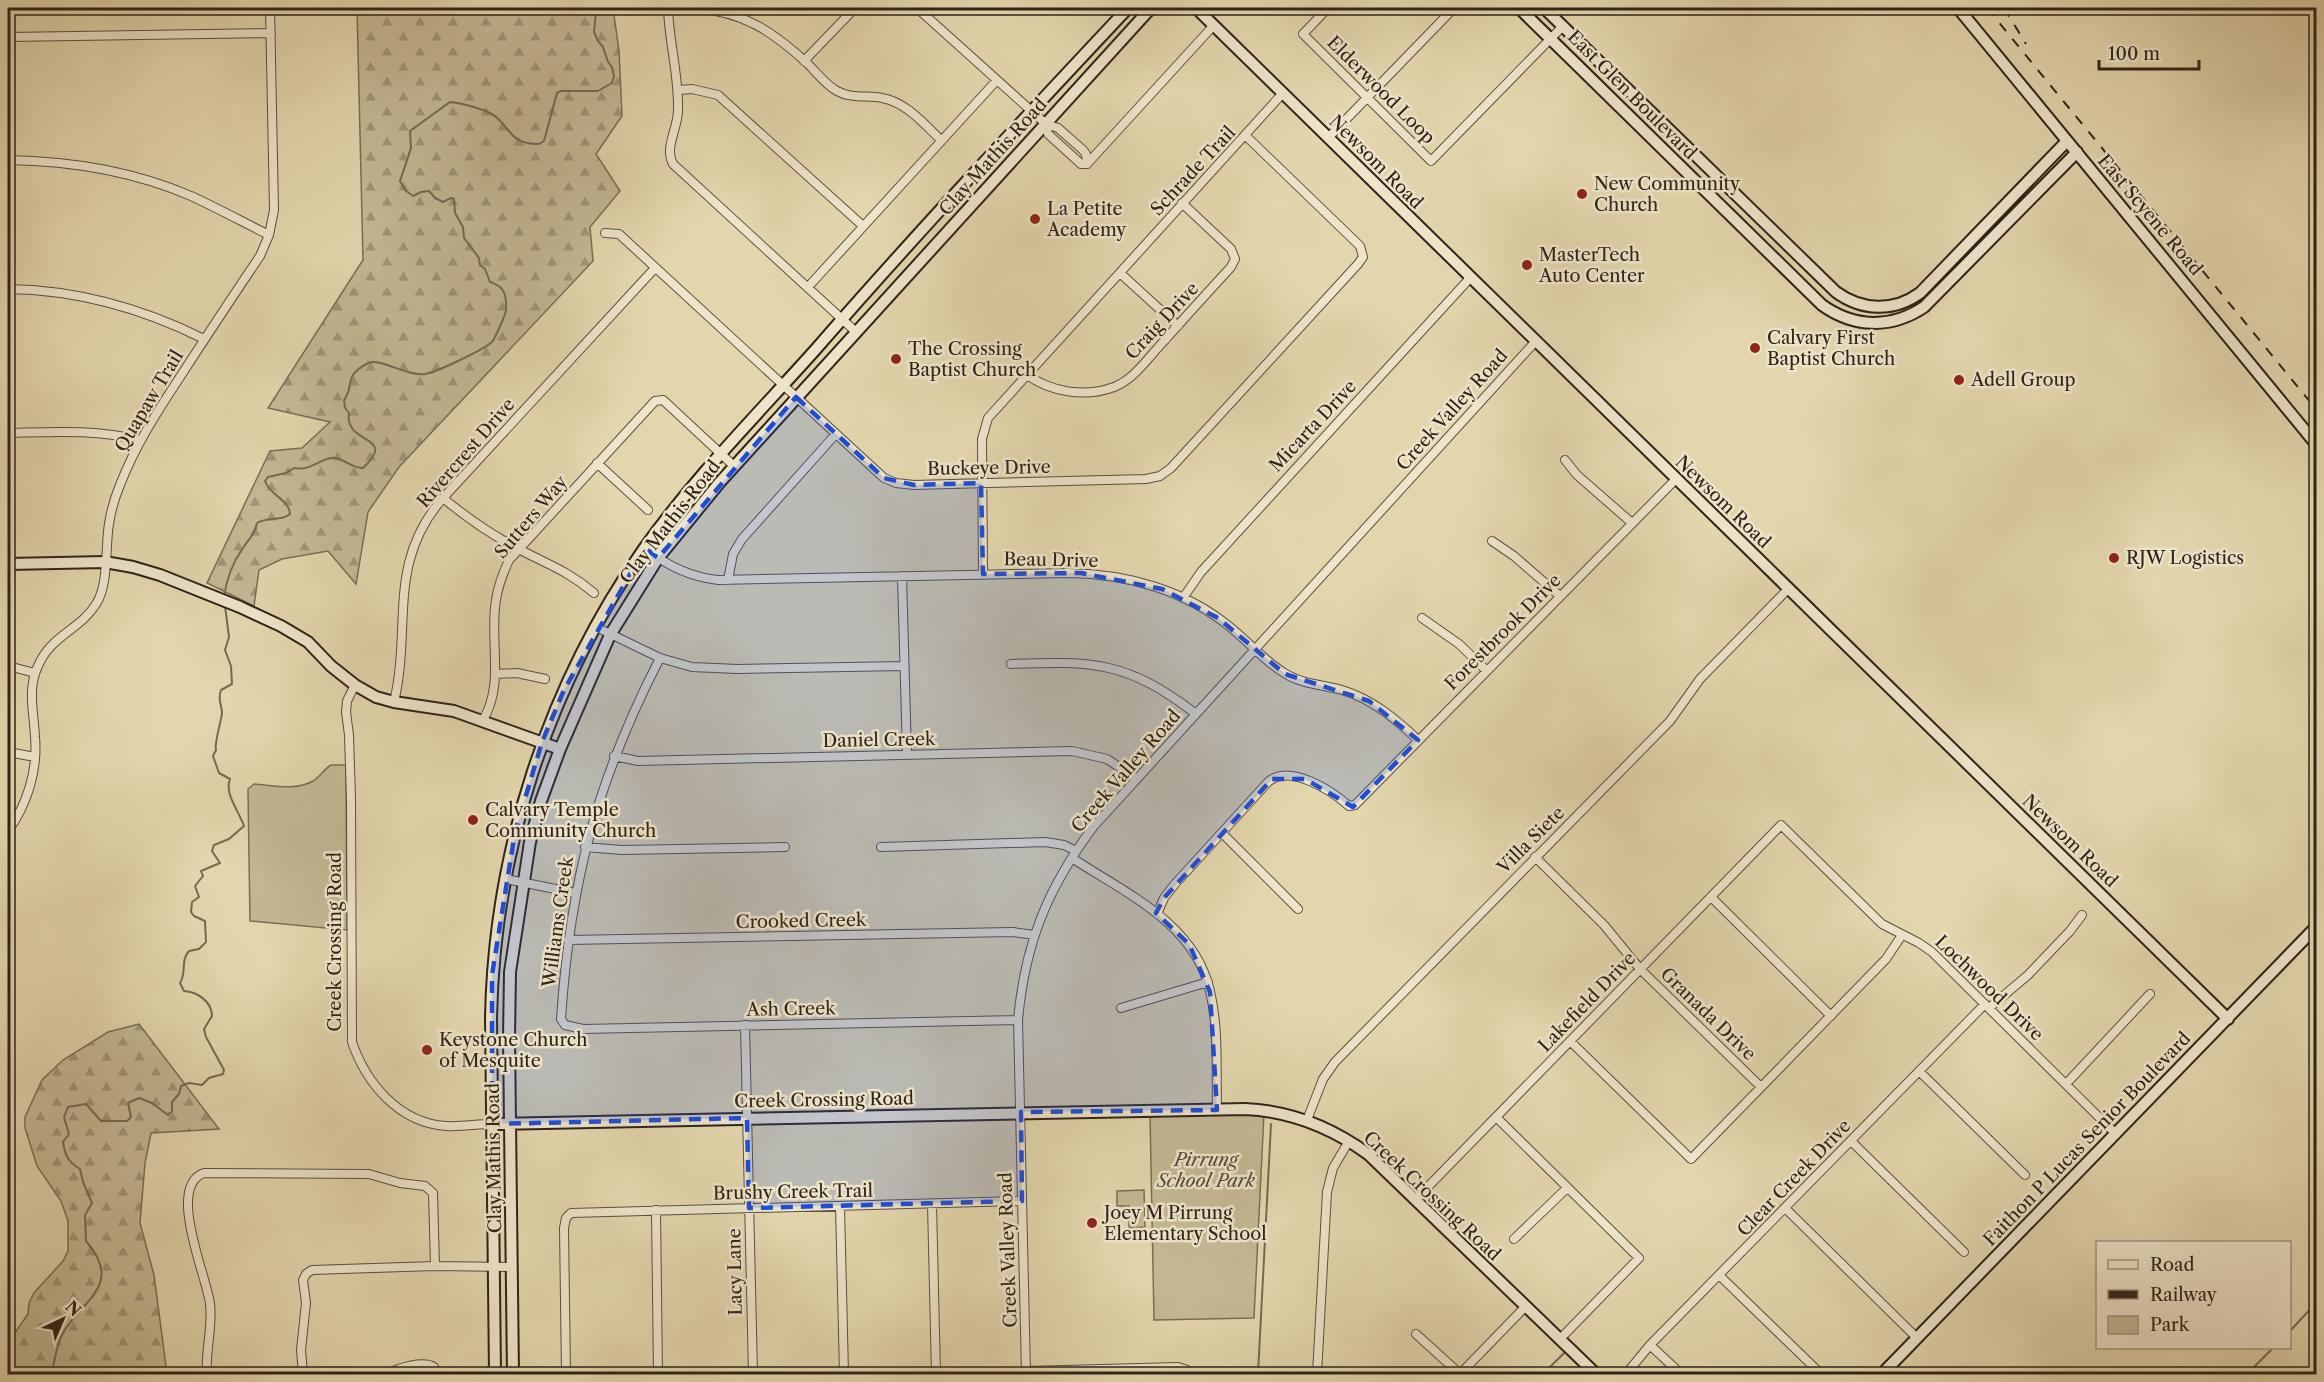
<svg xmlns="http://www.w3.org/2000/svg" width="2324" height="1382" viewBox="0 0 2324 1382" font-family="'Libre Caslon Text',serif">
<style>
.forest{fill:url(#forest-firs);stroke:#796e56;stroke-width:1.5}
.green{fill:#c4b894;stroke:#796e56;stroke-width:1.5}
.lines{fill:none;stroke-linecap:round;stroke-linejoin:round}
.stream{stroke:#756a53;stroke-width:2}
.street-casing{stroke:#5b503d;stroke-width:10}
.secondary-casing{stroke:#2e2318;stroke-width:14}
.street{stroke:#ede4ca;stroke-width:8}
.secondary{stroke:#ede4ca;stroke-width:10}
.rail{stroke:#2e2318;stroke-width:2;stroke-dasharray:10 10;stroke-linecap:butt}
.marked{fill:#1d4ed8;fill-opacity:0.2;stroke:#1d4ed8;stroke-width:4.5;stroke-dasharray:12 8;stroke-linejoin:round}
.poi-dot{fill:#8f2418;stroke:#ede4ca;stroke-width:2}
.labels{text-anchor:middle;stroke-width:5;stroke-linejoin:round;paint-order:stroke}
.street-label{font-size:18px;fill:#2e2318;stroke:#ede4ca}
.poi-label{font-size:18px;fill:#2e2318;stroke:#ede4ca;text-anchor:start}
.park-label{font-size:18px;font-style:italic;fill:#544837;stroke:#ede4ca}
</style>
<defs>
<pattern id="forest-firs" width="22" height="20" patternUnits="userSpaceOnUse" patternTransform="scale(1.5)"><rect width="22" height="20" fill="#c4b894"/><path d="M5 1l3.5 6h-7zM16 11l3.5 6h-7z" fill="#a09578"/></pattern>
</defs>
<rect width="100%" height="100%" fill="#e3d6ad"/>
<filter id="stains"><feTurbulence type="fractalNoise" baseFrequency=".00333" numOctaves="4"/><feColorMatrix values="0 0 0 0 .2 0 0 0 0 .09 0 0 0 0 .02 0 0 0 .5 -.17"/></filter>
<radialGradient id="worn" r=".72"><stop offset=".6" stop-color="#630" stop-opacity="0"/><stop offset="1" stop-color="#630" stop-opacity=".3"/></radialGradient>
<path class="forest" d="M 357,8 L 613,8 L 619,51 L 622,116 L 596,154 L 620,191 L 590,227 L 593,261 L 399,467 L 368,512 L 356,584 L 328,551 L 282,559 L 259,570 L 254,606 L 207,583 L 270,451 L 302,448 L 330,422 L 268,408 L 363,260 Z
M 139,1024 L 219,1129 L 151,1133 L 145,1163 L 140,1223 L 154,1275 L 167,1374 L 8,1374 L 8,1343 L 28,1314 L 29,1303 L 34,1293 L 63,1261 L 68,1251 L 68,1221 L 61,1201 L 37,1166 L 25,1128 L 25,1117 L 42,1080 L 63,1060 L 108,1032 Z"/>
<path class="green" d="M 331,765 L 346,765 L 347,930 L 250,921 L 248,789 L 254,784 C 272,785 296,791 313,781 C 320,777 324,769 331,765 Z
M 1264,1113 L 1254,1318 L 1154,1320 L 1150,1115 Z
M 1144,1190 L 1145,1227 L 1129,1228 L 1129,1206 L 1117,1206 L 1117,1191 Z"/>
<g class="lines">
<path class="stream" d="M 224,598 C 226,580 233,562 243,548 C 249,538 255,535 257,523 C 268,516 281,522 290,514 C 289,499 270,496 265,481 L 268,477 L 286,473 L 294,468 C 309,471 317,461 331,458 C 342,456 351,469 363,468 C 399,434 344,446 349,413 L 345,408 L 344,400 C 355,386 342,377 368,363 C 379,357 408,377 425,374 C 437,372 483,350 492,342 C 494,340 506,314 506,310 C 507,295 504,286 490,282 L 485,269 L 480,265 L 479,258 L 464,238 L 463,227 L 455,213 L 454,199 L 451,198 L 443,202 L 435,198 L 429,191 L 421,192 L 413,196 L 405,190 L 400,181 L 411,148 L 410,131 L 450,102 C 461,103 489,110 496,117 C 513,132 511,144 539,144 L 544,141 L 557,93 L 561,91 L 598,91 L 612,83 L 614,76 L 612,67 L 608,62 L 603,47 L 598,41 L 594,32 L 596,12 L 588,8
M 2290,1331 L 2316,1303
M 51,1374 C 55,1362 56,1345 63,1333 C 83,1299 124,1285 86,1241 L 85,1215 L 92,1203 L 83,1182 L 80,1169 C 68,1162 65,1155 63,1142 L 69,1134 L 64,1117 L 68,1107 L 86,1104 L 101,1121 L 127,1121 L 131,1117 L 128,1103 L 139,1098 L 152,1103 L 168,1115 L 172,1111 L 172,1102 L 179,1094 L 181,1086 L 189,1083 L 202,1085 L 209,1078 L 223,1074 L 224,1070 L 206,1037 L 204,1029 L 212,1016 C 212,1002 198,992 184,991 L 180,983 C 187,972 180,961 189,951 L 199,949 L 206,942 L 205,921 L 194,916 L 191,912 L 192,902 L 199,897 L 195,886 L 203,876 L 201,871 L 220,863 L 212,851 L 214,845 L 229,839 L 244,826 C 239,811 224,794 230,779 L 219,773 L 213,756 L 216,750 C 214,743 221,723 222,713 C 222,704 217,700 221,690 L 232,684 L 231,666 L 225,650 L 229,637 L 225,606
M 1258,1374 L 1271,1124
M 1543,1374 L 1564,1353
M 2247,1374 L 2273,1348"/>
<g class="street-casing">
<path id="street" d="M 668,8 C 669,42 679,76 678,110 C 678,129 664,147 673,164 L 856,332
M 695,8 C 744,12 772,31 807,63 C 816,72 826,85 837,91 C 851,99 868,95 882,98 C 906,102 924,124 941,140
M 917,8 L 1046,124 L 1058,128 L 1083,150 L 1086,154 L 1087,164
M 1328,8 L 1303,34 L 1431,161 L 1563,26
M 668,9 L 680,8
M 8,37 L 271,33
M 804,61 L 855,8
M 679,90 L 692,89 L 718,95 L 863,226
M 1046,124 L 1048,134 L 1081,164 L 1087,164
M 1328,138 L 1454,8
M 8,160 C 70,161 133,171 191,196 C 217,208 243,222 269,235
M 1087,164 L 1214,25
M 605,233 L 619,234 L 884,478 L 896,483 L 914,485 L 1146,479 L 1160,476 L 1171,468 L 1358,264 L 1363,257 L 1360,246 L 1246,136
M 1120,273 L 1178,326
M 808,287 L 997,80
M 8,289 C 78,290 142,308 204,339
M 1026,374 C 1050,392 1085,398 1114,387 C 1135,379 1150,355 1165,340 C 1187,315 1209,291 1231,267 L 1235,259 L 1231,249 L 1182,203
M 8,433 C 51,432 97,429 139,440
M 1565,460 L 1577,475 L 1632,523
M 597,463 L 648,510
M 443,498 C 466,517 490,534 517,548 C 546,564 567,570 594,593
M 1492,541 L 1514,556 L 1560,596
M 645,548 C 667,566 690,577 718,580 L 1069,573 C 1127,574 1185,590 1230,627 C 1249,642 1265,662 1286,674 C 1302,684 1324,685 1342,690 C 1372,699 1396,719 1418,740
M 983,574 L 982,439 L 988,418 L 1283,93
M 902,576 L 907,754
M 728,580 L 733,554 L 742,539 L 835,435
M 1183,598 L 1201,572 L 1470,278
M 1422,618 L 1459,644 L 1487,671
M 596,627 L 660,658 L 692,667 L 737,669 L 904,666
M 660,658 C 597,780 570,882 561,1019 L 565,1025 L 583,1029 L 1018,1020
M 1011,664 C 1094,661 1127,661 1196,714
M 8,666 L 35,673
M 495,674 L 517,673 L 545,679
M 355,685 L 347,701 L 346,712 L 349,735 L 351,799 L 352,1042 C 366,1083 399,1123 446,1126 C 461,1127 477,1124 492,1124
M 394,702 C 412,627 386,563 443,498 L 655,268
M 483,720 C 505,683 489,640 496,600 C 498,586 503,573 509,560 L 655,401 L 663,400 L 734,466
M 8,752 L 35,757
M 614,756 L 638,761 L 1072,751 L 1107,759 L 1137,779
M 8,831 C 27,805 38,770 35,737 C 34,713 27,689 38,666 C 51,635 80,630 96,604 C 109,585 105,546 109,524 C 111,510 115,497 120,485 C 135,446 157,412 180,377 C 206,337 233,296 260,256 L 269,235 L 274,210 L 270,8
M 1222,833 L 1298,909
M 585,847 L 622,850 L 785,847
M 881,847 L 1045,842 L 1064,845 L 1076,851
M 1535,857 L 1604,925 L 1640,969 L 1761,1087
M 1072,858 C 1125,893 1195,923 1210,991 C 1219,1029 1216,1071 1217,1110
M 506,879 L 575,893
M 1711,897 L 1831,1016
M 1157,914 L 1164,898 L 1174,885 L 1268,782 C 1290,763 1332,791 1349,806 L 1355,805 L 1676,479
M 568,940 L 1013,932 L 1034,935
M 1121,1008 L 1208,982
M 1989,1008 L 2028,975 L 2070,931 L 2082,915
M 745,1025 L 753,1374
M 1570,1041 L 1691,1159 L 1886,959 L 1902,935
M 1919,1071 L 2025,1175
M 2066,1084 L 2150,994
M 1496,1117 L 1639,1258 L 1560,1339
M 1307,1120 L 1323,1079 L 1335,1062 L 1670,721 L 1700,679 L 1788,589
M 1851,1141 L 1964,1252
M 1415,1200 L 1781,825 L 1882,924 L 1919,943 L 1932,952 L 2116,1134
M 932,1204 L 936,1374
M 840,1206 L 844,1374
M 1785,1208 L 1917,1338
M 656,1210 L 658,1374
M 1514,1239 L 1567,1188
M 1719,1275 L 1821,1374
M 1416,1334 L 1460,1374
M 1650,1345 L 1681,1374
M 1026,1371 L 1178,1367 L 1187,1370 L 1191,1374
M 207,1374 C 205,1351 213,1327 210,1304 C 207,1277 166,1186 204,1173 L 369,1174 L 400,1183 L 425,1186 L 433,1193 L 435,1266
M 303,1374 L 301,1350 L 306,1303 L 303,1280 L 306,1274 L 312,1270 L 435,1266 L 511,1267
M 387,1374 C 398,1368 423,1360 434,1367 L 437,1374
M 566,1374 L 564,1228 L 566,1218 L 571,1213 L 1022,1201
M 1026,1374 L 1018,1020 C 1025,943 1048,887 1094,826 L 1535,342
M 1317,1374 L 1327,1192 L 1333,1168 L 1349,1141
M 1460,1374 L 1526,1306
M 1626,1374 L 1650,1345 L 1985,1004"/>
</g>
<g class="secondary-casing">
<path id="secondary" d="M 1196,8 L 2228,1019
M 1519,8 L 1822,305 C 1854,328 1891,329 1924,307 L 2077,152
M 1544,8 L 1836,292 C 1862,311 1894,312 1920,293 L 2067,141
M 1958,8 L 2316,444
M 8,564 L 105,562 L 133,567 L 160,575 L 240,607 L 281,626 L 308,642 L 331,666 L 355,685 L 376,697 L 394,702 L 454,711 L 560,749
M 492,1124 L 1245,1109 C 1291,1111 1331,1127 1368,1154 L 1596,1374
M 495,1374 L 491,1018 C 494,852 548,686 643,550 C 694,478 757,415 816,349 C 917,233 1023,120 1128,8
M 513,1374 L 509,1038 L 510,972 L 530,842 L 541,801 L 560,749 L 610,635 L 658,558 L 720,482 L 1151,8
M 1882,1374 L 2316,927"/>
</g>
<use href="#street" class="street"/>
<use href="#secondary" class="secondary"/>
<path class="rail" d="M 1987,8 L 2316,409
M 2004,8 L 2026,44"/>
</g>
<path class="marked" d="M 796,397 L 884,478 L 914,485 L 981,483 L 983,574 L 1081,573 L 1162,589 L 1218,618 L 1285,674 L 1369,701 L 1418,740 L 1353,807 L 1305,779 L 1272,779 L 1164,898 L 1156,913 L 1189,944 L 1210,992 L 1217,1110 L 1021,1112 L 1022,1201 L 749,1208 L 747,1118 L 492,1124 L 492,975 L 515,832 L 542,742 L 564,690 L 645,548 L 658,558 Z"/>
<g class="poi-dot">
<circle cx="1582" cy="194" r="6"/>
<circle cx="1035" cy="219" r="6"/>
<circle cx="1527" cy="265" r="6"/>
<circle cx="1755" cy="348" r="6"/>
<circle cx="896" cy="359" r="6"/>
<circle cx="1959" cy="380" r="6"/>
<circle cx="2114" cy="558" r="6"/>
<circle cx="473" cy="820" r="6"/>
<circle cx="427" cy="1050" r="6"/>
<circle cx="1092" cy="1223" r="6"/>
</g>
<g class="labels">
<g class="street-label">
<text transform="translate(1381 90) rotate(45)" y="6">Elderwood Loop</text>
<text transform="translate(1632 95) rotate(45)" y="6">East Glen Boulevard</text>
<text transform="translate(993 157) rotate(-48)" y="6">Clay Mathis Road</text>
<text transform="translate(1376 162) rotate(45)" y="6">Newsom Road</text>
<text transform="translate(1193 171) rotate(-47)" y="6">Schrade Trail</text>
<text transform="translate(2150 215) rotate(50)" y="6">East Scyene Road</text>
<text transform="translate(1162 321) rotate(-47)" y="6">Craig Drive</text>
<text transform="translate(149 401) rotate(-59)" y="6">Quapaw Trail</text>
<text transform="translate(1452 410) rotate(-48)" y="6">Creek Valley Road</text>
<text transform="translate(1313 426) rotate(-47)" y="6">Micarta Drive</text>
<text transform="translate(466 453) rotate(-49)" y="6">Rivercrest Drive</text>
<text transform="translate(989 468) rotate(-1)" y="6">Buckeye Drive</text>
<text transform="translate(1723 502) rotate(44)" y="6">Newsom Road</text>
<text transform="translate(531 517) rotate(-50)" y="6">Sutters Way</text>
<text transform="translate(670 522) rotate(-52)" y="6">Clay Mathis Road</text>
<text transform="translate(1051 560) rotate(1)" y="6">Beau Drive</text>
<text transform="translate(1503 632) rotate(-45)" y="6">Forestbrook Drive</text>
<text transform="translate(879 740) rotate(-1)" y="6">Daniel Creek</text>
<text transform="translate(1126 771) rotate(-49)" y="6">Creek Valley Road</text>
<text transform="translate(1531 840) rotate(-45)" y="6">Villa Siete</text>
<text transform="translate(2070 841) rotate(44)" y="6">Newsom Road</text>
<text transform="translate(801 921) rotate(-1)" y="6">Crooked Creek</text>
<text transform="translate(558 922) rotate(-82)" y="6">Williams Creek</text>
<text transform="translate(335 942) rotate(-90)" y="6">Creek Crossing Road</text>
<text transform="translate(1989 988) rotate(44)" y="6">Lochwood Drive</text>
<text transform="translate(1587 1002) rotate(-46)" y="6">Lakefield Drive</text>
<text transform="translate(791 1009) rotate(-1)" y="6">Ash Creek</text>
<text transform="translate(1708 1014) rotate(44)" y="6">Granada Drive</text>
<text transform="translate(824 1100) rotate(-1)" y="6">Creek Crossing Road</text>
<text transform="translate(2087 1139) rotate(-46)" y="6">Faithon P Lucas Senior Boulevard</text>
<text transform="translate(494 1158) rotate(-91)" y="6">Clay Mathis Road</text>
<text transform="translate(1794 1178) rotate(-46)" y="6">Clear Creek Drive</text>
<text transform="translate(793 1192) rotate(-1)" y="6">Brushy Creek Trail</text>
<text transform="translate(1432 1196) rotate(43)" y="6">Creek Crossing Road</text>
<text transform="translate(1008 1250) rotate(-92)" y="6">Creek Valley Road</text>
<text transform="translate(735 1272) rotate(-91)" y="6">Lacy Lane</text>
</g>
<g class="poi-label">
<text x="1594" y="190">New Community<tspan x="1594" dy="21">Church</tspan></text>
<text x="1047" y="215">La Petite<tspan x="1047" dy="21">Academy</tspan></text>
<text x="1539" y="261">MasterTech<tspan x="1539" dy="21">Auto Center</tspan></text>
<text x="1767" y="344">Calvary First<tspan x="1767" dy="21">Baptist Church</tspan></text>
<text x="908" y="355">The Crossing<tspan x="908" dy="21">Baptist Church</tspan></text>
<text x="1971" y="386">Adell Group</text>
<text x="2126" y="564">RJW Logistics</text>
<text x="485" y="816">Calvary Temple<tspan x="485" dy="21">Community Church</tspan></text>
<text x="439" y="1046">Keystone Church<tspan x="439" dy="21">of Mesquite</tspan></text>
<text x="1104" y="1219">Joey M Pirrung<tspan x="1104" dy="21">Elementary School</tspan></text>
</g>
<g class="park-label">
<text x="1206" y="1166">Pirrung<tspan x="1206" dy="21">School Park</tspan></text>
</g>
</g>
<rect width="2324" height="1382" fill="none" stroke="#e3d6ad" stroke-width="30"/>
<rect x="9" y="9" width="2306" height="1364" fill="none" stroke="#2e2318" stroke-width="3"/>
<rect x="15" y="15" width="2294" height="1352" fill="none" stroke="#2e2318" stroke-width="1.5"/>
<rect x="2096" y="1241" width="195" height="108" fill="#ede4ca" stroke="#a19783" stroke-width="1.5"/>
<rect x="2108" y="1260" width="30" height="9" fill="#ede4ca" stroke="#a19783" stroke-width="1.5"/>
<text x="2150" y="1271" font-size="18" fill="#2e2318">Road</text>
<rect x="2108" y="1290" width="30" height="9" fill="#2e2318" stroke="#a19783" stroke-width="1.5"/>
<text x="2150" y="1301" font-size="18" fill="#2e2318">Railway</text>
<rect x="2108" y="1316" width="30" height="18" fill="#c4b894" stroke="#a19783" stroke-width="1.5"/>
<text x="2150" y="1331" font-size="18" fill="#2e2318">Park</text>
<g transform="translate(63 1319) rotate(44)" stroke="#ede4ca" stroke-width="4.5" paint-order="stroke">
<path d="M0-4.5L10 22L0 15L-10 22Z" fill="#2e2318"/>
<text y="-9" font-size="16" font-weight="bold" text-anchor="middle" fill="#2e2318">N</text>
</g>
<path d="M2099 60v9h100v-9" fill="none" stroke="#2e2318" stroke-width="3"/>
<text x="2108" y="60" font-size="18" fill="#2e2318" stroke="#ede4ca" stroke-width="4.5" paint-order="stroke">100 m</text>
<rect width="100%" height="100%" filter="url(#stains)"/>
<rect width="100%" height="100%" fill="url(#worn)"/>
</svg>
